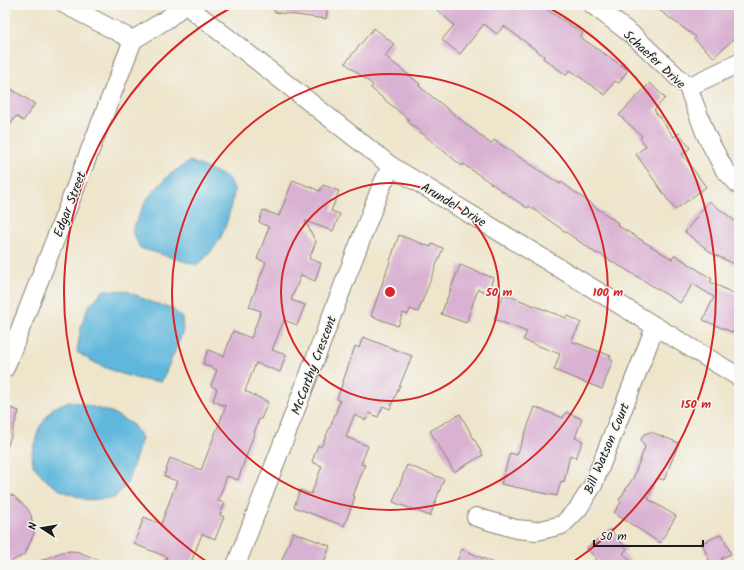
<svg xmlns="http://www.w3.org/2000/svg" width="744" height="570" viewBox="0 0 744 570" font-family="Kalam,sans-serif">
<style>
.water{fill:#5eb7dc;stroke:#3d6a7c}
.building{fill:#d9b1d2}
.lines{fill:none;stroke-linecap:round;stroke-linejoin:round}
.minor-casing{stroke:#858074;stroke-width:20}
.minor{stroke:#fff;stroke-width:18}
.ring{fill:none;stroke:#d62828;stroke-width:2}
.labels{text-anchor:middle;stroke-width:3;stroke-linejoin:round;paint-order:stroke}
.street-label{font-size:13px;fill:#1c1c1c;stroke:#f6f6f2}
.centre{fill:#d62828;stroke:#f6f6f2;stroke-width:2}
.ring-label{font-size:12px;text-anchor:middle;font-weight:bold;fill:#d62828;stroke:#f6f6f2;stroke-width:3;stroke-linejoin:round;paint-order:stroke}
</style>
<rect width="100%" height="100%" fill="#f6f6f2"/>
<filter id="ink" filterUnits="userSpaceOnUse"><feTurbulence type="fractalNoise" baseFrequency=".025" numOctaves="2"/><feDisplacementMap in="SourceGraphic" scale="8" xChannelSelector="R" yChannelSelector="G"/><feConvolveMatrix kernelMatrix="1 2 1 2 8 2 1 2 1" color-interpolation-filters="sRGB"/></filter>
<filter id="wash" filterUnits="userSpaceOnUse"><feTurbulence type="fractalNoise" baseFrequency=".012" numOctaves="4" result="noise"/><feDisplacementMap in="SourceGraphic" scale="16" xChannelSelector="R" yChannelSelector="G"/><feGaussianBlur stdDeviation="0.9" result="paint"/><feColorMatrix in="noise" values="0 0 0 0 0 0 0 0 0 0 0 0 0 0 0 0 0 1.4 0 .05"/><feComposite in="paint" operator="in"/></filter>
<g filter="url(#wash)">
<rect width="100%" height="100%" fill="#eee5cb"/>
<path class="water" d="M 190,161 L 227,177 L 235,190 C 226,224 226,241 197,265 L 140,248 L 132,231 L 146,200 L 169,175 Z
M 104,290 L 127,291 L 153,303 L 172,308 L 182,318 L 183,332 L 162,381 C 137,383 97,366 77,352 L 81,327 L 88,307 Z
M 70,401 L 111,412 L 133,425 L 142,438 L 127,484 L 114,498 L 87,500 L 60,490 L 47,481 L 33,465 L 32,452 L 39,428 L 53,408 Z"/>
<g id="blocks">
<path class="building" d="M 275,5 L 328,5 L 326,19 L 274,12 Z
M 432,5 L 540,5 L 583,33 L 580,37 L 628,70 L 619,83 L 615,81 L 605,95 L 570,70 L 566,75 L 543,58 L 544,56 L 504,26 L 497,34 L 484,24 L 460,54 L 442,40 L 454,25 Z
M 652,5 L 739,5 L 739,34 L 714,57 L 694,39 L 696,37 Z
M 374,28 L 394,44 L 385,56 L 420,84 L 419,86 L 491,144 L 494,140 L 560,184 L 561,182 L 618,223 L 617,225 L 672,259 L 675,255 L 712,279 L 710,282 L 739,296 L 739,335 L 703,320 L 714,297 L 693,284 L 680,303 L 643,280 L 598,253 L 597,254 L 529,206 L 527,208 L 463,164 L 462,166 L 407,121 L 409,120 L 371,88 L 373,85 L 345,63 Z
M 650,83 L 665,98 L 654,110 L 674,137 L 679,133 L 690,148 L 682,154 L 706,187 L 675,210 L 636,154 L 646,146 L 640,138 L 642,136 L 619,115 Z
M 5,85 L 35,104 L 23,121 L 16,116 L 5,132 Z
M 293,180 L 320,191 L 323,185 L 339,191 L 331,211 L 340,214 L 333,231 L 305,221 L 316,242 L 309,259 L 321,263 L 315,281 L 301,275 L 291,300 L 305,305 L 297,325 L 284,320 L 272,350 L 286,355 L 280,372 L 256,363 L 245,391 L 268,402 L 261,419 L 259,419 L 238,480 L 227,476 L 218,501 L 225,503 L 220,515 L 224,517 L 215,539 L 202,534 L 190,565 L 164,565 L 167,557 L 134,544 L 144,517 L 161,524 L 177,481 L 164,476 L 170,458 L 201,470 L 226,406 L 213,401 L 217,389 L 211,386 L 217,370 L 203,364 L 208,350 L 224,356 L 233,331 L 251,338 L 261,311 L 249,307 L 266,262 L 257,259 L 269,227 L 259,222 L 263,210 L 279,216 Z
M 709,201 L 739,224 L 739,266 L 713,254 L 685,232 Z
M 399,235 L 431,247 L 432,244 L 443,248 L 418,312 L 410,309 L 408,315 L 403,313 L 398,326 L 371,316 Z
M 460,265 L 493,278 L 488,293 L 478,289 L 466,323 L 441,314 Z
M 504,294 L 566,318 L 567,315 L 581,323 L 571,341 L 611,356 L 610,359 L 613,360 L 602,389 L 554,370 L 560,354 L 523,340 L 527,332 L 494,319 Z
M 363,337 L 412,356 L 390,409 L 383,406 L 378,417 L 369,413 L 366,420 L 354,415 L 346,437 L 368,446 L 361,464 L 365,465 L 353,496 L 355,497 L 344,526 L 294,507 L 300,490 L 311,494 L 322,466 L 312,462 L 318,445 L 321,447 L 331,425 L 340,401 L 337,399 L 351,358 L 355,346 L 359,348 Z
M 5,406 L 19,411 L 7,448 L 5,447 Z
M 535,407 L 563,418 L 566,412 L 582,419 L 575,438 L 583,441 L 576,458 L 570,455 L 564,482 L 561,481 L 557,496 L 501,484 L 510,453 L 517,455 Z
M 460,414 L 483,455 L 454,472 L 430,431 Z
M 651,432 L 679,443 L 664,480 L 657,478 L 648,499 L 676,516 L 660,543 L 614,513 L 621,502 L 619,500 L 633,478 L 645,447 L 641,440 L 644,434 Z
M 407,465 L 444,479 L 430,516 L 393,502 Z
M 5,493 L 14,496 L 27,508 L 31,515 L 34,533 L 25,554 L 5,565 Z
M 610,529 L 627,549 L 623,553 L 634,565 L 601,565 L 587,548 Z
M 293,532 L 330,546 L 323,565 L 280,565 Z
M 722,534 L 731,554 L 722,558 L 719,565 L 711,565 L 702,543 Z
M 462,549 L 498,565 L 455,565 Z
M 71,551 L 79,552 L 111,565 L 31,565 L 62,552 Z"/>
</g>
</g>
<g filter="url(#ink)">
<use href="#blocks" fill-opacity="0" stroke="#858074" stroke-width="1"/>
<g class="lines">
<g class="minor-casing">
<path id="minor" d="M 66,5 L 133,40
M 186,5 L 391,166 L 739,377
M 593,5 L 635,37 L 688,87 L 706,135 L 724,169 L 739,185
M 688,87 L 739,63
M 5,368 L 133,40 L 167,19 L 184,5
M 476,517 L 516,529 L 537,531 L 562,525 L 578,509 L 593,485 L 655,327
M 236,565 L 381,187 L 391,166"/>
</g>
<use href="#minor" class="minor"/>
</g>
</g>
<g class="ring">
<circle cx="390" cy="292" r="109"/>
<circle cx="390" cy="292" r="218"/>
<path d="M210 564A326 326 0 0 1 234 6M546 6A326 326 0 0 1 570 564"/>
</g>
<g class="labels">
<g class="street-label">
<text transform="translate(655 59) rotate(43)" y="5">Schaefer Drive</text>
<text transform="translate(69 204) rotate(-69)" y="5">Edgar Street</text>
<text transform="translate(454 204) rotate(31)" y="5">Arundel Drive</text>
<text transform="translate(313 365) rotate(-69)" y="5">McCarthy Crescent</text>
<text transform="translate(606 448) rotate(-67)" y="5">Bill Watson Court</text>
</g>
</g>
<circle cx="390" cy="292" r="6" class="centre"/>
<g class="ring-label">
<text x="499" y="296">50 m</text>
<text x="608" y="296">100 m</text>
<text x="696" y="408">150 m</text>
</g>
<rect width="744" height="570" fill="none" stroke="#f6f6f2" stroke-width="20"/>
<g transform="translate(42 528) rotate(282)" stroke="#f6f6f2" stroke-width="3" paint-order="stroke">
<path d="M0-3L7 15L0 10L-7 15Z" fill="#1c1c1c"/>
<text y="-6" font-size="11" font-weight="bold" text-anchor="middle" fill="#1c1c1c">N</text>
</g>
<path d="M594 540v6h109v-6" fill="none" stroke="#1c1c1c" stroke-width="2"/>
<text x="600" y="540" font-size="12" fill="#1c1c1c" stroke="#f6f6f2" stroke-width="3" paint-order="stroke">50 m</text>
</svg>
